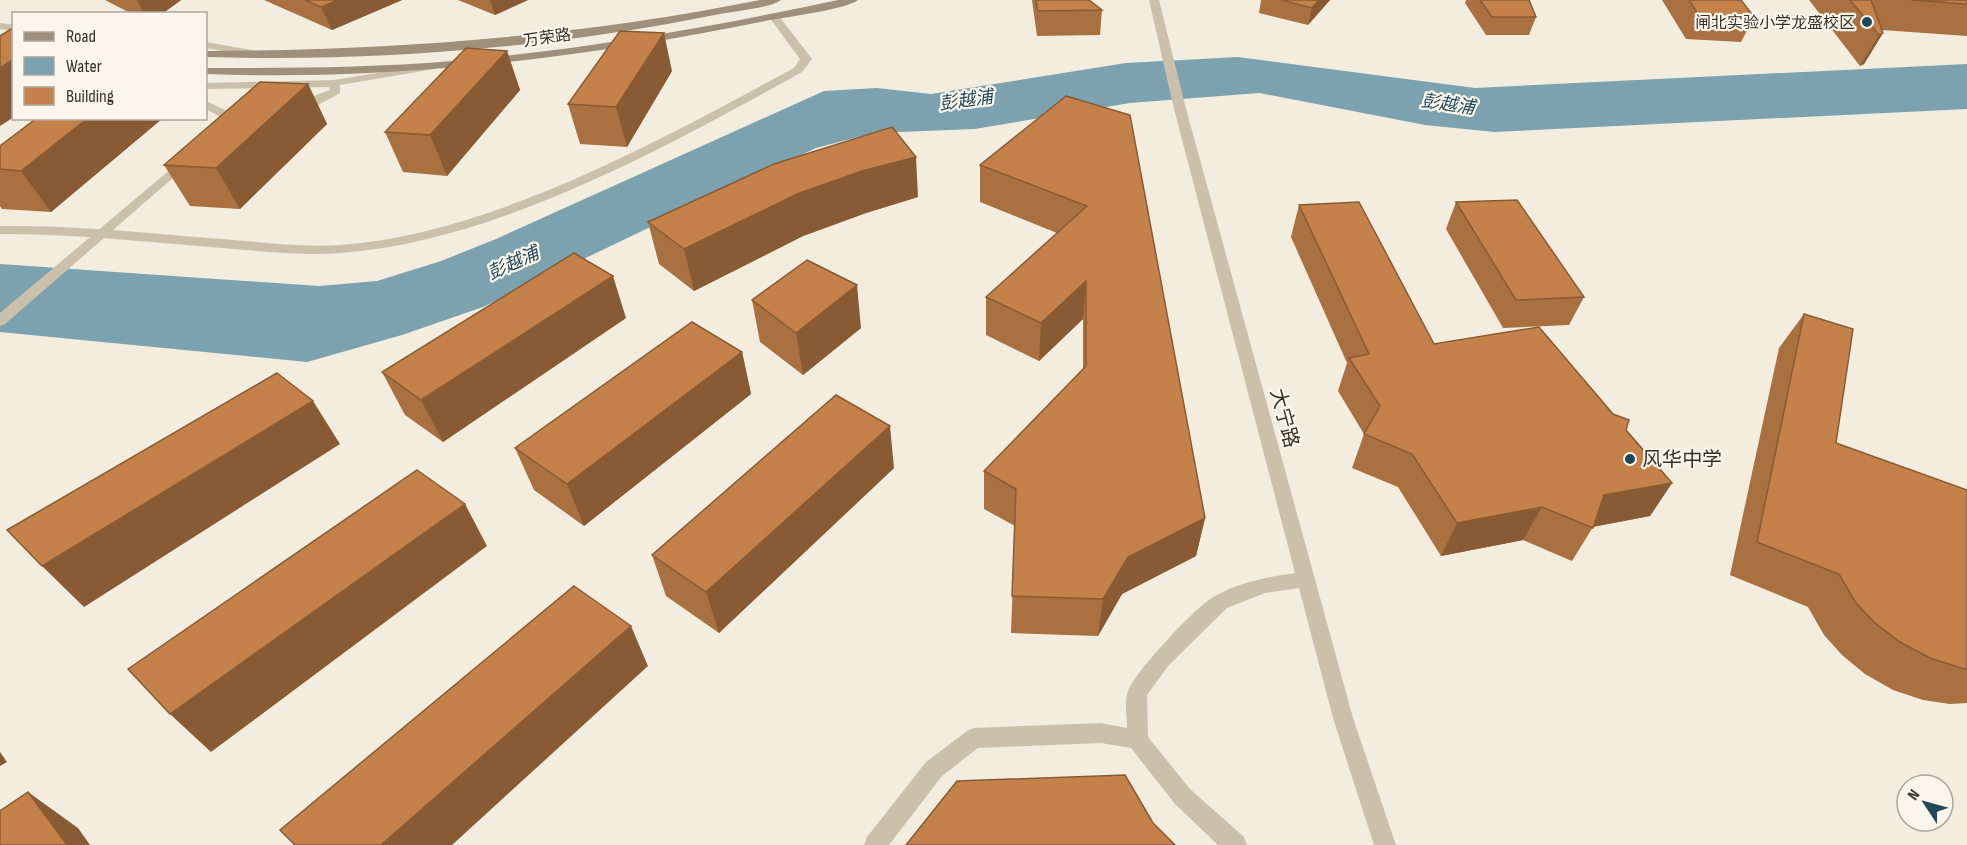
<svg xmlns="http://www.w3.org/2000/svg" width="1967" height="845" viewBox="0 0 1967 845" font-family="'Sofia Sans Condensed','Noto Sans SC',sans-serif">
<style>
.water{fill:#7da2af}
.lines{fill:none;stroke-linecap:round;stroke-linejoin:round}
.service{fill:#cbc0aa;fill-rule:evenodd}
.minor{fill:#cbc0aa;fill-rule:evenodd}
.secondary{fill:#9e907b;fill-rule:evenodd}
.wall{fill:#a97040}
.shaded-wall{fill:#895b34}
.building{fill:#c4824a;stroke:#895b34;stroke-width:1.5}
.poi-dot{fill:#1f495a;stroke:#faf6eb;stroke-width:2}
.labels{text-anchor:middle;stroke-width:4.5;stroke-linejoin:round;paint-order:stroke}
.far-poi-label{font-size:16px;fill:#38312a;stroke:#faf6eb;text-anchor:end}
.far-street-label{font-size:16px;fill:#38312a;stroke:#faf6eb}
.far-water-label{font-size:18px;font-style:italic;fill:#1f495a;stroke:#faf6eb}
.street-label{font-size:20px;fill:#38312a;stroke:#faf6eb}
.poi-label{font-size:20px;fill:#38312a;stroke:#faf6eb;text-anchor:start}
</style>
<rect width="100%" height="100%" fill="#f2edde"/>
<path class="water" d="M 1238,57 L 1475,88 L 1967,64 L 1967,109 L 1494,132 L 1425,125 L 1259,93 L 1130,103 L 975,129 L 873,133 L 816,148 L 483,307 L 402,335 L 307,362 L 0,332 L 0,264 L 319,286 L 377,281 L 441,261 L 496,239 L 824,91 L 877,88 L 931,94 L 1126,63 Z"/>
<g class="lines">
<path class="service" d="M 770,15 L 778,15 L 812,59 L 802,72 C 666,147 496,242 340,253 C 301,256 261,251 222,248 C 148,242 74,234 0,234 L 0,226 C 74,225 148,233 222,239 C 261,242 301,248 340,245 C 492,234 661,140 794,68 L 800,59 L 769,17 Z"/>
<path class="minor" d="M 1149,0 L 1159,0 L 1185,105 L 1353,718 L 1396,845 L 1374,845 L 1333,718 L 1299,588 L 1265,593 L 1227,608 L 1168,666 L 1147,695 L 1148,737 L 1190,789 L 1244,837 L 1247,845 L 1218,845 L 1175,804 L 1131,748 L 1101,743 L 978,748 L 942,776 L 889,845 L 864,845 L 867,837 L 926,762 L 967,731 L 974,728 L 1101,723 L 1127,728 C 1127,717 1124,702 1128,691 C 1134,673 1197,605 1215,596 C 1240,582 1267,577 1295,573 L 1173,105 Z
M 0,23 L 14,25 L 14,31 L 0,29 Z
M 206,42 L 257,51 L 263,54 L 257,57 L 206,48 Z
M 431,64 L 435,65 L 435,69 L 340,85 L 340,93 L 318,105 L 296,111 L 290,107 L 292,104 L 330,90 L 329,87 L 206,89 L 206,83 L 334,80 Z
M 206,101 L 238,116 L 240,119 L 234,123 L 230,122 L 206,109 Z
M 185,157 L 189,158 L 189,164 L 5,324 L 0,326 L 0,313 Z"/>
<path class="secondary" d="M 760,0 L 781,0 C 771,8 735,11 720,14 C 552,48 376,62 206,57 L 206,51 C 393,50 577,37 760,0 Z
M 838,0 L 858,0 C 847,9 788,17 770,20 C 585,58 395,81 206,74 L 206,68 C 288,68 370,68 452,61 C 582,50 711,27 838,0 Z"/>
</g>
<path class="wall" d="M 105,0 L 181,0 L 162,14 L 132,14 Z
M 264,0 L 402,0 L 332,30 Z
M 458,0 L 528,0 L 495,15 Z
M 1032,0 L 1089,0 L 1102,10 L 1100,35 L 1037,36 Z
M 1261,0 L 1330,0 L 1308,25 L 1259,13 Z
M 1466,0 L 1529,0 L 1536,17 L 1529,35 L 1486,35 L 1465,3 Z
M 1662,0 L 1741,0 L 1754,17 L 1741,42 L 1686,39 Z
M 1809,0 L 1967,0 L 1967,36 L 1882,30 L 1883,33 L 1864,64 L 1860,66 Z
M 507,51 L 520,90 L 447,176 L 403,172 L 385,132 Z
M 672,71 L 627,147 L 580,144 L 568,104 Z
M 308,84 L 327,124 L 240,209 L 190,206 L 164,165 Z
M 1066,96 L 1205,518 L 1196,556 L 1122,594 L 1098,636 L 1011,633 L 1015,526 L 984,509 L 984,471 L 1083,370 L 1083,319 L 1039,361 L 986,335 L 986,297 L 1057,233 L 980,202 L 980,165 Z
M 37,118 L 163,118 L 51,212 L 2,209 L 0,206 L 0,146 Z
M 918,197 L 866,213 L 803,236 L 694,291 L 659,264 L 648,222 Z
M 1456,202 L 1584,297 L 1569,325 L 1503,328 L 1446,229 Z
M 1299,205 L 1434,344 L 1626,430 L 1672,483 L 1650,516 L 1593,527 L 1572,561 L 1523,540 L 1441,556 L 1398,487 L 1352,468 L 1364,434 L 1338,391 L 1347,363 L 1291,237 Z
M 752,300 L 861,328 L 803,375 L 760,342 Z
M 1804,314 L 1836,443 L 1967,490 L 1967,703 L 1950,704 L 1923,700 L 1893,690 L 1865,674 L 1842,655 L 1824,635 L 1808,607 L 1730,575 L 1779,348 Z
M 626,318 L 443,442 L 405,415 L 382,372 Z
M 742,352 L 751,394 L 584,526 L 534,490 L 515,448 Z
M 894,468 L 719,633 L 666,596 L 652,555 Z"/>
<path class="shaded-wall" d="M 137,0 L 181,0 L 162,14 L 144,14 Z
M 338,0 L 402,0 L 332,30 L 321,7 Z
M 490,0 L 528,0 L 495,15 Z
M 1319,0 L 1330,0 L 1308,25 L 1312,8 Z
M 664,33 L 672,71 L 627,147 L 616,107 Z
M 1883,33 L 1864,64 L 1860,66 L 1879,35 Z
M 507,51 L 520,90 L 447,176 L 430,135 Z
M 14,59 L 14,117 L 0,126 L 0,68 Z
M 308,84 L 327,124 L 240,209 L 216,168 Z
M 88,118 L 163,118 L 51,212 L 21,171 Z
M 916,157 L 918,197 L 866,213 L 803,236 L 694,291 L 684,249 L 797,194 L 862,171 Z
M 613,276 L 626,318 L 443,442 L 421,400 Z
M 1086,281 L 1083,319 L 1039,361 L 1041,323 Z
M 857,285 L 861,328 L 803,375 L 796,333 Z
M 742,352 L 751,394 L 584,526 L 567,484 Z
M 313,401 L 340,444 L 84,607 L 42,566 Z
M 890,426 L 894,468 L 719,633 L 706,592 Z
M 1672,483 L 1650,516 L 1591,527 L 1604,495 Z
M 465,504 L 487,546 L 211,752 L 170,714 Z
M 1542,507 L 1523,540 L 1441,556 L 1457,523 Z
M 1205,518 L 1196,556 L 1122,594 L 1098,636 L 1103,599 L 1128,557 Z
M 631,626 L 648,666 L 452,845 L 381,845 Z
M 0,752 L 7,762 L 0,766 Z
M 28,792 L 78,828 L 90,845 L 67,845 Z"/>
<path class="building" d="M 305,0 L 338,0 L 321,7 Z
M 1036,0 L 1089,0 L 1102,10 L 1038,11 Z
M 1281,0 L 1319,0 L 1312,8 Z
M 1480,0 L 1529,0 L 1536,17 L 1492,17 Z
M 1689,0 L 1741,0 L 1754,17 L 1698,14 Z
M 1850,0 L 1871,0 L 1883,33 L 1879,35 Z
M 1911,0 L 1967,0 L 1967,4 Z
M 14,27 L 14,59 L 0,68 L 0,36 Z
M 620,31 L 664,33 L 616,107 L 568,104 Z
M 466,48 L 507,51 L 430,135 L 385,132 Z
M 260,82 L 308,84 L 216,168 L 164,165 Z
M 1066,96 L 1130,115 L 1205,518 L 1128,557 L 1103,599 L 1012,596 L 1016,489 L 984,471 L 1086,366 L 1086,281 L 1041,323 L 986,297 L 1087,206 L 980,165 Z
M 37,118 L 88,118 L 21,171 L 0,169 L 0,146 Z
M 892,127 L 916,157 L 862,171 L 797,194 L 684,249 L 648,222 L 774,164 Z
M 1517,200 L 1584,297 L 1516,300 L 1456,202 Z
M 1359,202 L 1434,344 L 1539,327 L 1613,414 L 1629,420 L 1626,430 L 1672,483 L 1604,495 L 1593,528 L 1542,507 L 1457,523 L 1412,454 L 1364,434 L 1380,406 L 1349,358 L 1369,354 L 1299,205 Z
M 574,253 L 613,276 L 421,400 L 382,372 Z
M 807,260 L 857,285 L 796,333 L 752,300 Z
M 1804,314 L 1853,329 L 1836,443 L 1967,490 L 1967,669 L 1961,668 L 1930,658 L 1900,642 L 1875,623 L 1856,603 L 1839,574 L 1757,542 Z
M 692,322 L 742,352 L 567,484 L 515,448 Z
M 277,373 L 313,401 L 42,566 L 7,530 Z
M 836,395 L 890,426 L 706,592 L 652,555 Z
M 417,470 L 465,504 L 170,714 L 128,669 Z
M 574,586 L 631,626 L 381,845 L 295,845 L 280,830 Z
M 1125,775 L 1153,823 L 1175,845 L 906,845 L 957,781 Z
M 28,792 L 67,845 L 0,845 L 0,811 Z"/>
<g class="poi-dot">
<circle cx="1867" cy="22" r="6"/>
<circle cx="1630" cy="459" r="6"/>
</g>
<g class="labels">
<g class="far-poi-label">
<text x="1855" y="28">闸北实验小学龙盛校区</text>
</g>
<g class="far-street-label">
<text transform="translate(547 37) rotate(-8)" y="6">万荣路</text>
</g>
<g class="far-water-label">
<text transform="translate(966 100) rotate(-8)" y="6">彭越浦</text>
<text transform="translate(1448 104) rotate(8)" y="6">彭越浦</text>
<text transform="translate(513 263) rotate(-25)" y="6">彭越浦</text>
</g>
<g class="street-label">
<text transform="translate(1285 418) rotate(75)" y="7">大宁路</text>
</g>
<g class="poi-label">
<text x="1642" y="466">风华中学</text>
</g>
</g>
<rect x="12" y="12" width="195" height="108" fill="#faf6eb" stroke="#aca79e" stroke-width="1.5"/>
<rect x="24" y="32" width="30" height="9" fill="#9e907b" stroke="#aca79e" stroke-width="1.5"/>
<text x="66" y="42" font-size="18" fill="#38312a">Road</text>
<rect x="24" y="57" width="30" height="18" fill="#7da2af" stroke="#aca79e" stroke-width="1.5"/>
<text x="66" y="72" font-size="18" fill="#38312a">Water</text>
<rect x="24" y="87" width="30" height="18" fill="#c4824a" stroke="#aca79e" stroke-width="1.5"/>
<text x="66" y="102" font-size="18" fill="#38312a">Building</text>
<g transform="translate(1925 803) rotate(306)"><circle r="28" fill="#faf6eb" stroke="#aca79e" stroke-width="1.5"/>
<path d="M0-4.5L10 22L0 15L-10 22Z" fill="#1f495a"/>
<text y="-9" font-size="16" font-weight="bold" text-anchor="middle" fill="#38312a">N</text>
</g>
</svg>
